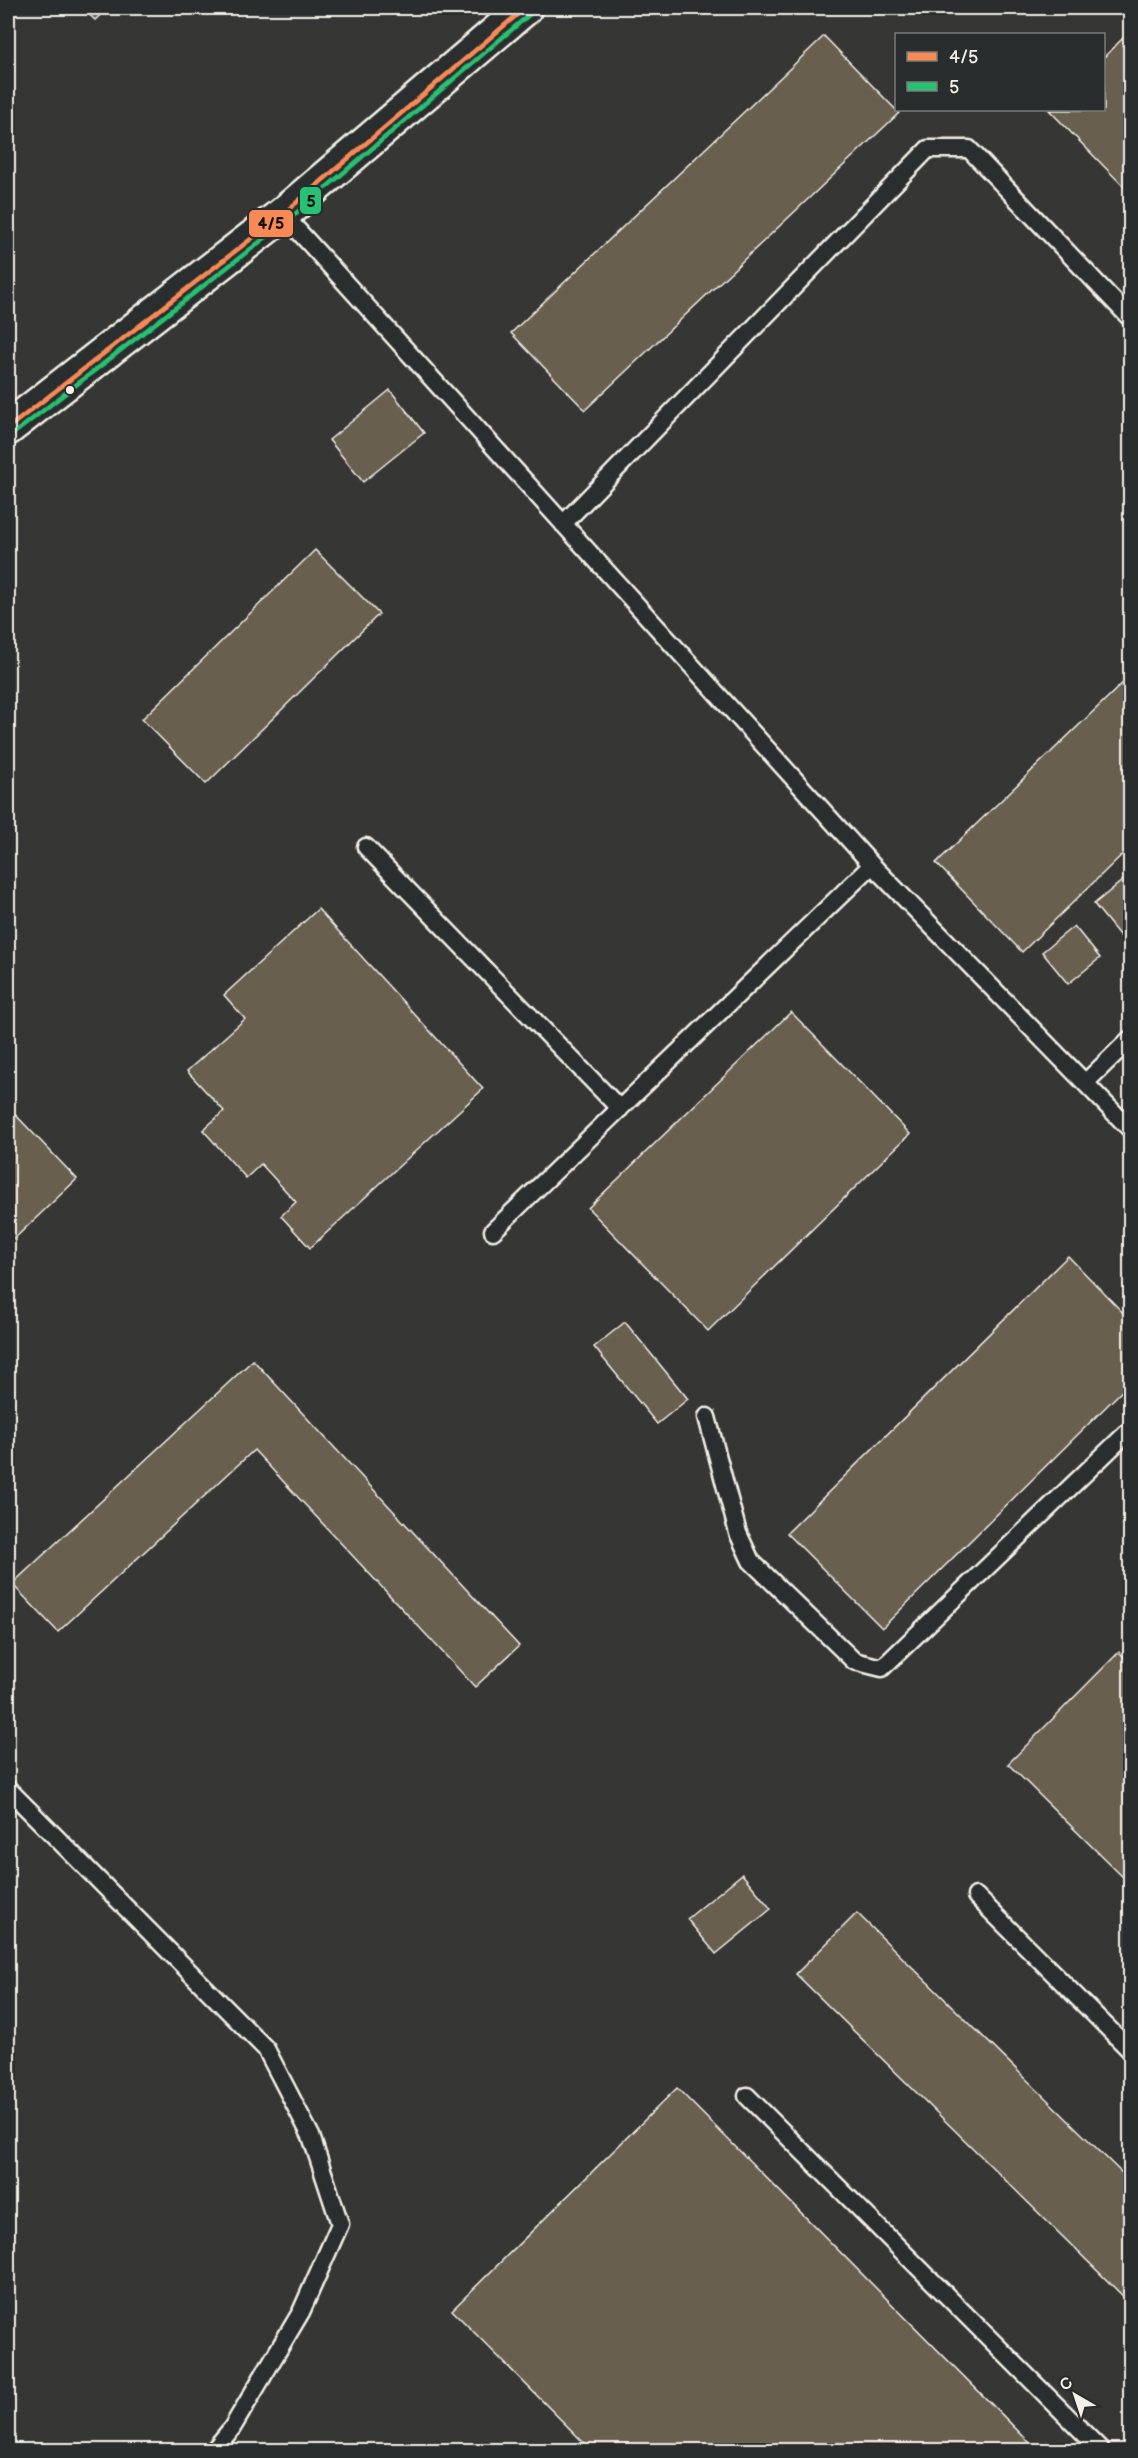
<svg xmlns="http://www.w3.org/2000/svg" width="1138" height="2458" viewBox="0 0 1138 2458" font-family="'Balsamiq Sans',sans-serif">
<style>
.building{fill:#675e4f;stroke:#f4f1e8;stroke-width:1.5}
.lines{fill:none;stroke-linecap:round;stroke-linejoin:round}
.lane-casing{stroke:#f4f1e8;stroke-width:21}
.secondary-casing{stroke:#f4f1e8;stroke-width:38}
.lane{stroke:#2a2d2e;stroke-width:16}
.secondary{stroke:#2a2d2e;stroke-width:33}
.bus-1-casing{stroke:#2a2d2e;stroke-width:9}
.bus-2-casing{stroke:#2a2d2e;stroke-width:9}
.bus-1{stroke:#f98a56;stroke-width:4.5}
.bus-2{stroke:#26c172;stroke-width:4.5}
.bus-dot{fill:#f4f1e8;stroke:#2a2d2e;stroke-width:2}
.line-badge{stroke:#2a2d2e;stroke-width:2}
.pale-badge-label{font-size:16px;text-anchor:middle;font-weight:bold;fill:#111}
</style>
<rect width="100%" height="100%" fill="#363735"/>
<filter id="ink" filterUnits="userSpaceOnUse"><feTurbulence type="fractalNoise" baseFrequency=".0167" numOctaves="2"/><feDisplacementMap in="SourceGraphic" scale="12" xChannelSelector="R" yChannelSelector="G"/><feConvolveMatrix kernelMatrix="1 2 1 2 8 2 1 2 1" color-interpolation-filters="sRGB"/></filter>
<g filter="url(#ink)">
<path class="building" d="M 82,8 L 108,8 L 95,20 Z
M 1130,31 L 1130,193 L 1049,110 L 1104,110 L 1104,57 Z
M 824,36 L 899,113 L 585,410 L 511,333 Z
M 390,390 L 424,433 L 363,482 L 329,440 Z
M 315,550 L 379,614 L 206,784 L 142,719 Z
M 1130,676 L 1130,847 L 1022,952 L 936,863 Z
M 1127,877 L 1130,882 L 1130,928 L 1120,936 L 1094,904 Z
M 318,909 L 483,1089 L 310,1248 L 281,1216 L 296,1202 L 261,1164 L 246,1178 L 203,1130 L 224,1111 L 187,1071 L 245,1019 L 224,995 Z
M 1074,926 L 1100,958 L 1068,984 L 1042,952 Z
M 791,1012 L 910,1134 L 708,1331 L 588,1208 Z
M 8,1107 L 77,1179 L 14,1239 L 8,1233 Z
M 1068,1256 L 1130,1320 L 1130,1383 L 882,1628 L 787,1533 Z
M 625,1322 L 688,1399 L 657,1424 L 594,1347 Z
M 253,1360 L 519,1646 L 475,1687 L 254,1450 L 58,1632 L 12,1584 Z
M 1119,1652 L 1130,1663 L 1130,1884 L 1008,1764 Z
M 742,1874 L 771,1909 L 716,1954 L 687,1919 Z
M 857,1913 L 1130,2181 L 1130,2303 L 796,1974 Z
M 677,2088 L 1037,2450 L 591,2450 L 452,2310 Z"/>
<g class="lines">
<g class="lane-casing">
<path id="lane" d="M 283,214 L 872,865 L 1130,1129
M 563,524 L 928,149 L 969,149 L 1130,318
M 366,847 L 620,1109
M 1086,1082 L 1130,1039
M 493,1231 L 872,865
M 707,1417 L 738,1533 L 751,1561 L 854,1661 L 882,1668 L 1130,1430
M 8,1789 L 266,2049 L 311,2136 L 340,2224 L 301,2312 L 232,2428 L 214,2450
M 976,1896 L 1130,2050
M 747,2096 L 1101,2450"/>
</g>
<g class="secondary-casing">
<path id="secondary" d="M 8,428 L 283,214 L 525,8"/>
</g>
<use href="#lane" class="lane"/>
<use href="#secondary" class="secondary"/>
<g class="bus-1-casing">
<path id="bus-1" d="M 8,428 L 283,214 L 525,8"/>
</g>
<g class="bus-2-casing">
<path id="bus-2" d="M 13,434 L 288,220 L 530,14"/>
</g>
<use href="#bus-1" class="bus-1"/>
<use href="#bus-2" class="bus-2"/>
</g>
</g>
<circle class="bus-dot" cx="70" cy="390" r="5"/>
<g class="line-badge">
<rect x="299" y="186" width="23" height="29" rx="6" fill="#26c172"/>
<rect x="248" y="209" width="46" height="29" rx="6" fill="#f98a56"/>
</g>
<g class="pale-badge-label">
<text x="311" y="207">5</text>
<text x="271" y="229">4/5</text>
</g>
<rect width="1138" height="2458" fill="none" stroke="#2a2d2e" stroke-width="30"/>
<rect x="15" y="15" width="1108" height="2428" fill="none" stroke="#f4f1e8" stroke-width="2" filter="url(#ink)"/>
<rect x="895" y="33" width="210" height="78" fill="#2a2d2e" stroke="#7b7b78" stroke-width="1.5"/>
<rect x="907" y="52" width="30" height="9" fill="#f98a56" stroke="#7b7b78" stroke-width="1.5"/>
<text x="949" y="63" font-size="18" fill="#f4f1e8">4/5</text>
<rect x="907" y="82" width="30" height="9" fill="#26c172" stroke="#7b7b78" stroke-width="1.5"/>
<text x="949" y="93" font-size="18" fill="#f4f1e8">5</text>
<g transform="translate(1075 2395) rotate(321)" stroke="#2a2d2e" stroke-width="4.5" paint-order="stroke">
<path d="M0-4.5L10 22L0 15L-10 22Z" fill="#f4f1e8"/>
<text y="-9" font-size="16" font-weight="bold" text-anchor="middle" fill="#f4f1e8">С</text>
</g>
</svg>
